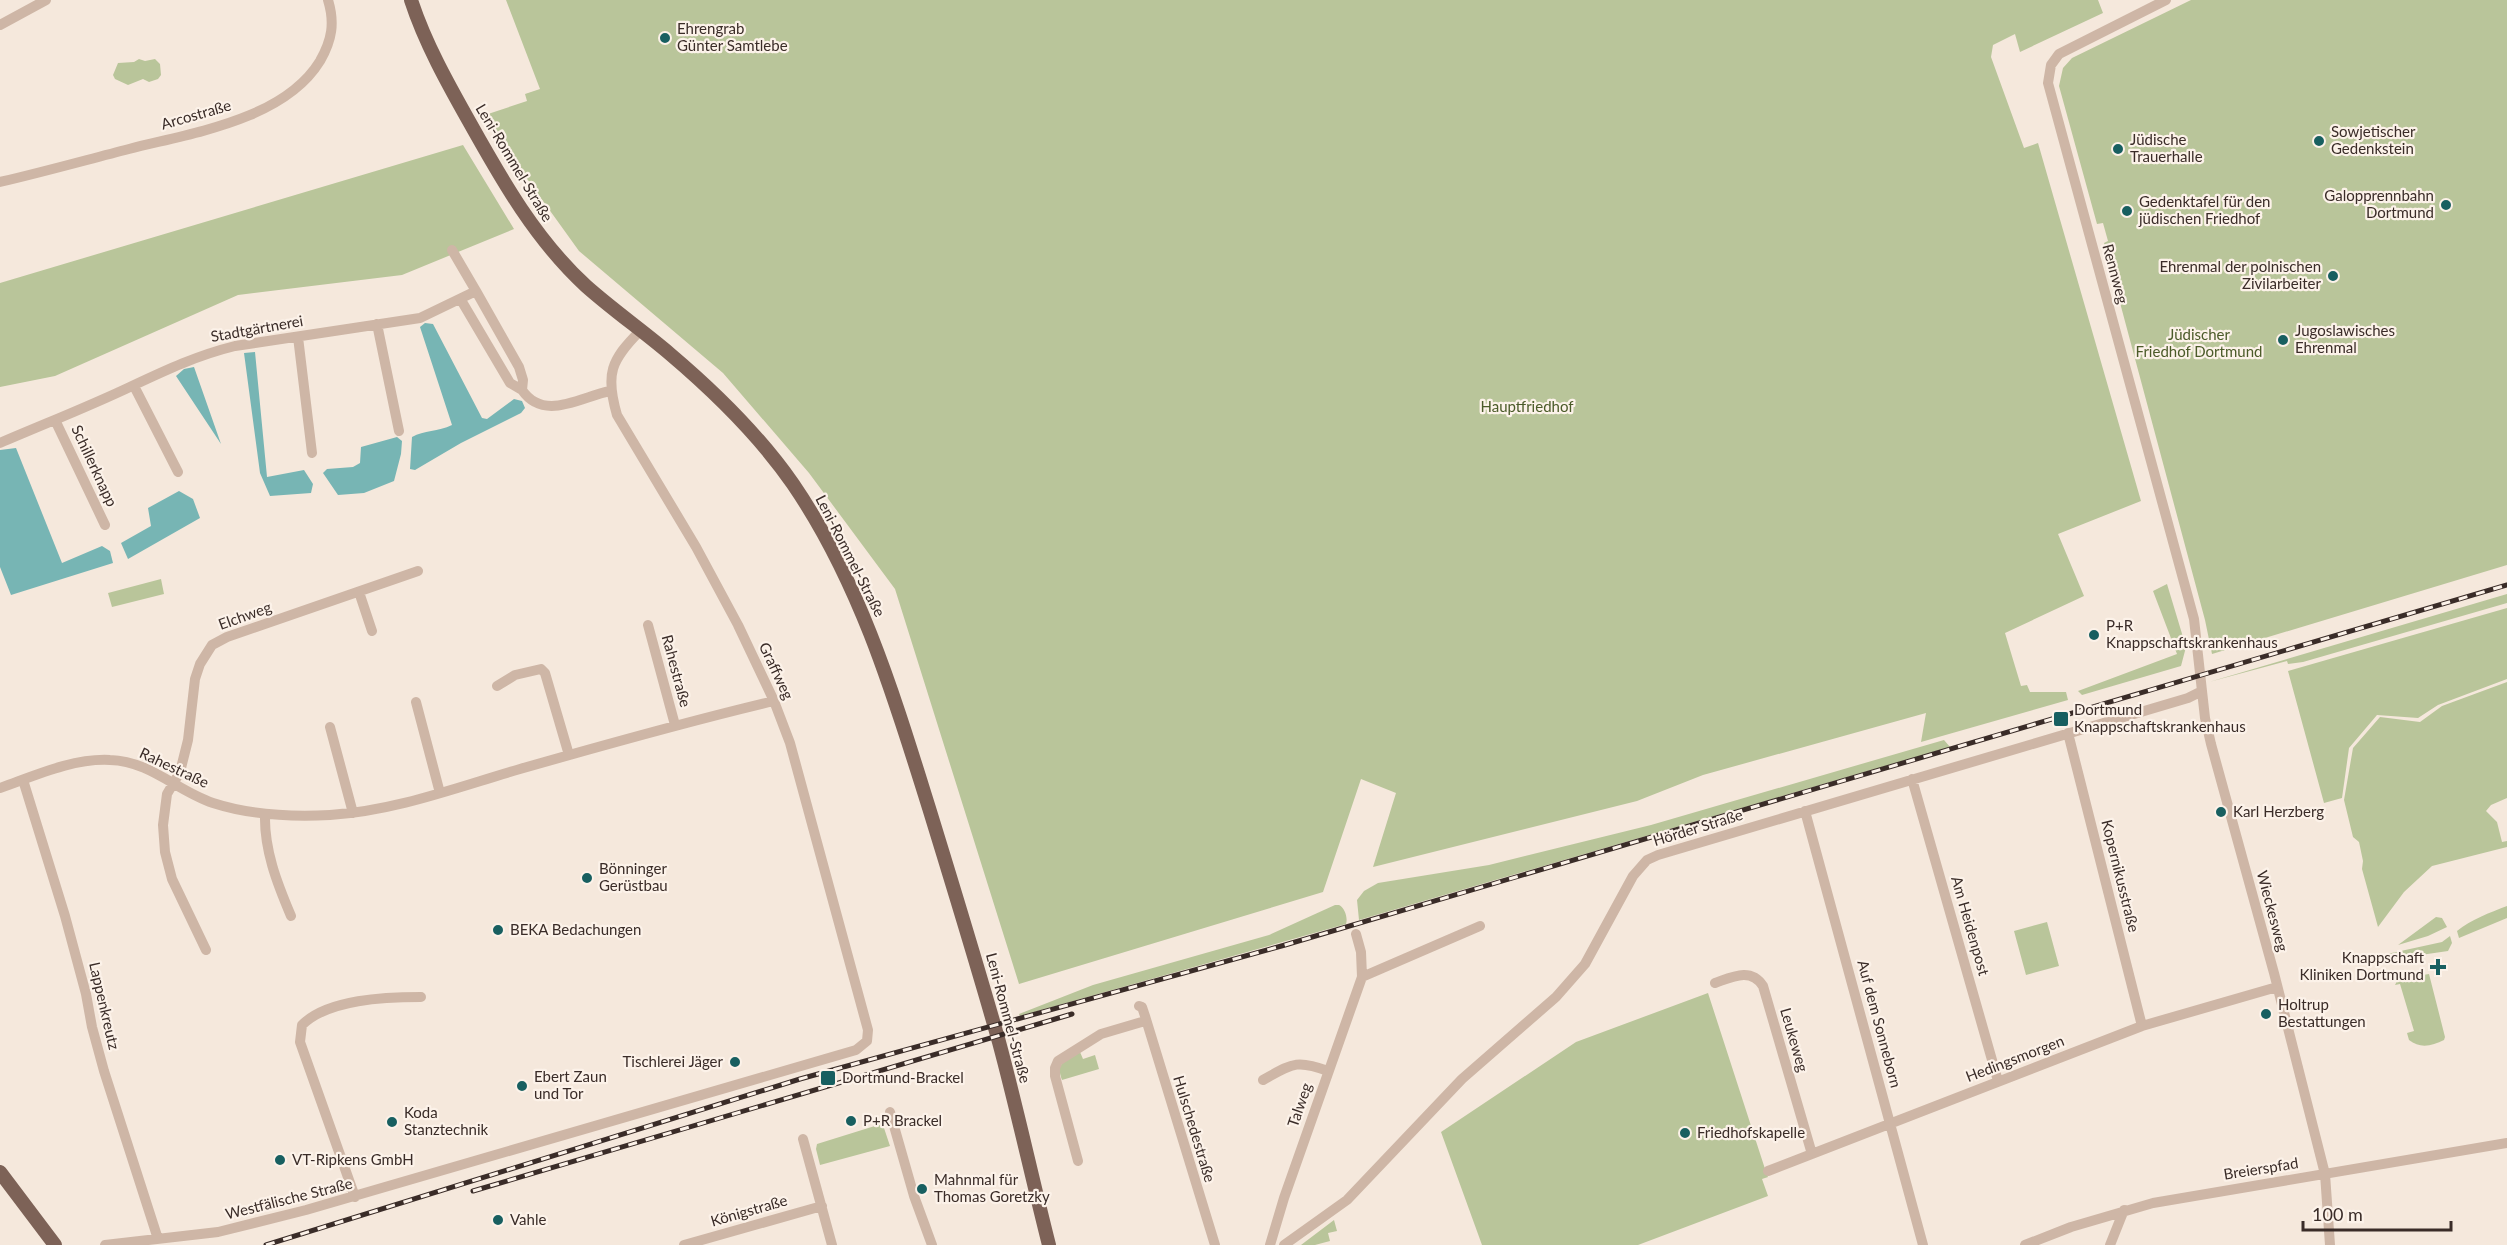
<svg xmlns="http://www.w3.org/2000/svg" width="2507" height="1245" viewBox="0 0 2507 1245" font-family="Lato,sans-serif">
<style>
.green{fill:#b9c59a}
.water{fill:#77b5b4}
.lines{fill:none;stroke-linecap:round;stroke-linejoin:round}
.minor{stroke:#ceb6a6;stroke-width:10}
.major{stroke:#7d6257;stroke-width:14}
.rail-casing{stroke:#3a2c28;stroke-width:5}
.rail{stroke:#fcf2e9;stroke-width:3;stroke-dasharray:9;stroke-linecap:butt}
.poi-dot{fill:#185f60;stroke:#fcf2e9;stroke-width:2}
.labels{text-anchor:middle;stroke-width:4.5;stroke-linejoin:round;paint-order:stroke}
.poi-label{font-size:15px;fill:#3a2c28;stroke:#fcf2e9;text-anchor:start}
.street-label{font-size:15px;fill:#3a2c28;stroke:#fcf2e9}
.park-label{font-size:15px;fill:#4b5b29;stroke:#fcf2e9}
</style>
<rect width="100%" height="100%" fill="#f5e8dc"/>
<path class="green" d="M 506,0 L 2098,0 L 2103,13 L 2020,52 L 2015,34 L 1993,45 L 1991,57 L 2024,148 L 2038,143 L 2141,501 L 2058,534 L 2084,596 L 2005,633 L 2021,686 L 2027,685 L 2030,692 L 2066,692 L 2068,700 L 1921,742 L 1926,713 L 1703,775 L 1637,801 L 1373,867 L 1396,793 L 1361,779 L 1323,892 L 1019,984 L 895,589 L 809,473 L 723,373 L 579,251 L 482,116 L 527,101 L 525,94 L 540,89 Z
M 2191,0 L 2507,0 L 2507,565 L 2212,654 L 2205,620 L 2104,243 L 2108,241 L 2103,223 L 2097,224 L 2059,86 L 2063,68 L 2072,58 Z
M 139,59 L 145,61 L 155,59 L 160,64 L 161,75 L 158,79 L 149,82 L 143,79 L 128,85 L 115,79 L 113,75 L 118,63 L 134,62 Z
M 463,145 L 514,229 L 402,275 L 238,295 L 55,376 L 0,387 L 0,283 Z
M 161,579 L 164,594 L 112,607 L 108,593 Z
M 2167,584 L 2186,647 L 2181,666 L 2082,695 L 2078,691 L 2177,654 L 2153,591 Z
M 2507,594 L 2507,603 L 2303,662 L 2288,664 L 2287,661 L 2209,682 Z
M 2507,608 L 2507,679 L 2438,705 L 2418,718 L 2377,715 L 2349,748 L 2342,798 L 2324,803 L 2288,671 Z
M 2507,682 L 2507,798 L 2491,805 L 2486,811 L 2497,822 L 2502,842 L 2507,841 L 2507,847 L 2432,866 L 2404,892 L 2378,927 L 2362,869 L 2363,861 L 2359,842 L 2353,837 L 2344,800 L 2353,748 L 2380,717 L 2420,722 L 2442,706 Z
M 1944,740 L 1950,747 L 1359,920 L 1357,900 L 1364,891 L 1378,883 L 1489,865 L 1651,825 Z
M 1335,905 L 1339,905 C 1345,908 1348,918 1346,924 L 1020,1016 L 1019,1014 L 1093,985 L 1269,935 Z
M 2507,906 L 2507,918 L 2459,938 L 2457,931 C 2472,919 2489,913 2507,906 Z
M 2436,917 L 2442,918 L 2447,927 L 2428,936 L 2398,945 Z
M 2047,922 L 2059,966 L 2026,975 L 2014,931 Z
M 2450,936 L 2452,943 L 2448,951 L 2393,959 L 2388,957 L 2387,954 L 2442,942 Z
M 2429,974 L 2445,1037 L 2444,1040 C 2432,1046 2420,1049 2409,1040 L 2407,1033 L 2414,1031 L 2400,984 L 2395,985 L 2398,979 Z
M 1708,993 L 1766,1172 L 1768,1177 L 1762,1179 L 1768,1196 L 1638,1245 L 1482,1245 L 1441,1132 L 1576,1042 Z
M 1080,1052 L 1083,1059 L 1095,1055 L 1099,1069 L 1062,1080 C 1055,1061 1065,1062 1080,1052 Z
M 878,1125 L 883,1125 L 890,1146 L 820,1165 L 816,1149 L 817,1144 Z
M 1334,1220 L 1337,1231 L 1328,1233 L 1330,1241 L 1315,1245 L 1301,1245 Z"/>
<path class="water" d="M 425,323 L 433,324 L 482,418 L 487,419 L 514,399 L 522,401 L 525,408 L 521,413 L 461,443 L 415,470 L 410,469 L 412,437 C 424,430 438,432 452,425 L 420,327 Z
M 255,352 L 267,477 L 304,470 L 313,484 L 311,493 L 270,496 L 260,473 L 244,353 Z
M 194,367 L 221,444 L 176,376 L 184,369 Z
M 397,437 L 402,441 L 401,454 L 394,481 L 364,493 L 338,495 L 323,473 L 327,469 L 353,467 L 360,463 L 361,447 Z
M 16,448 L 62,563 L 102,546 L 110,551 L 113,563 L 11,595 L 0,567 L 0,450 Z
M 179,491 L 193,499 L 200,518 L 128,559 L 121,543 L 151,526 L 148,508 Z"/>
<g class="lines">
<path class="minor" d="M 2166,0 L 2059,54 L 2051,65 L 2048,83 L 2194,619 L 2205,718 L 2211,744 L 2274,973 L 2325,1174 L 2330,1245
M 0,25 L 46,0
M 0,182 C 43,172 86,160 129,149 C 191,133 284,120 320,61 C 332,40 335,23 328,0
M 452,250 L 476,291
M 461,300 L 510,383 L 522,390
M 377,324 L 399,431
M 298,337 L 312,453
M 134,386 L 178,472
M 55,420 L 105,525
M 0,443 C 44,424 88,407 132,386 C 166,370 198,355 235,346 L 420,318 L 476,291 L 519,367 L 523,380 L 522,390 C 544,422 580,397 610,391
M 359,592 L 372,631
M 648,625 L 675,725
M 497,686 L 515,675 L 541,669 L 545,673 L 569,755
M 416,702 L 440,793
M 330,727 L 353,813
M 2068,733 L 2142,1026
M 1912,779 L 1998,1081
M 23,780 L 65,916 L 86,994 L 92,1027 L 104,1071 L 158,1239
M 0,788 C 34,776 73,758 110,760 C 150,761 177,791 213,803 C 250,815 292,817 330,815 C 395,811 458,787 520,769 C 604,745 689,721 774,701
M 1805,811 L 1923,1245
M 265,814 C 264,850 277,883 291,916
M 206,950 L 172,879 L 165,852 L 163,825 L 167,794 L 180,772 L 188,740 L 195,679 L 200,664 L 212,645 L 227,637 L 418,571
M 1362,977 L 1480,926
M 1715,983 C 1732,977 1751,967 1763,986 L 1812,1154
M 1139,1006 L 1142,1007 L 1145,1016 L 1215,1245
M 1263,1080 C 1292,1064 1296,1059 1328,1071
M 890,1112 L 914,1196 L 932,1245
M 803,1139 L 832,1245
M 1078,1161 L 1055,1076 L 1055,1068 L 1058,1061 L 1101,1034 L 1145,1021
M 1768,1171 L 2142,1026 L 2277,987
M 355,1197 L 300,1042 L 302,1025 C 328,999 386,997 421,997
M 105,1245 L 218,1232 L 306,1210 L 856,1050 L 867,1041 L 868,1030 L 790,743 L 774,701 L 738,625 L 696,547 L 617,415 C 605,374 611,360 640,331
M 684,1245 L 822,1206
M 1270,1245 L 1284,1198 L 1362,977 L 1361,952 L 1356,934
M 1284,1245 L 1347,1200 L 1462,1079 L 1556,997 L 1585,964 L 1633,876 L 1647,860 L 1658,855 L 2188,698 L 2202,691
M 2025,1245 L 2071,1227 L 2153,1203 L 2507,1143
M 2110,1245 L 2124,1210"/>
<path class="major" d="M 411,0 C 425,43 448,84 470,123 C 503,182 536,240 586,286 C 613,310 643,331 670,354 C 716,393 759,435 793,484 C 860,582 894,696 929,808 C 953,886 977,964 999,1042 C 1017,1109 1032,1178 1049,1245
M 0,1172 L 55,1245"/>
<g class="rail-casing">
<path id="rail" d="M 473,1191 L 1072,1014
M 266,1245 L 800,1079 L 1285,945 L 2507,585"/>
</g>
<use href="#rail" class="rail"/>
</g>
<g class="poi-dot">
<circle cx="665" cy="38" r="6"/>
<circle cx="2319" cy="141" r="6"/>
<circle cx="2118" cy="149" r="6"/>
<circle cx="2446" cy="205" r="6"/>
<circle cx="2127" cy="211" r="6"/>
<circle cx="2333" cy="276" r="6"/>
<circle cx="2283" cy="340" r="6"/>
<circle cx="2094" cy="635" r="6"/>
<rect x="2053" y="711" width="16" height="16" rx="3"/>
<circle cx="2221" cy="812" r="6"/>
<circle cx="587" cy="878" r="6"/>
<circle cx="498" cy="930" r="6"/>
<path d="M2435 958h6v6h6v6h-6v6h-6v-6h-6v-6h6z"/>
<circle cx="2266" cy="1014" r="6"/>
<circle cx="735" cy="1062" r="6"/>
<rect x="820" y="1070" width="16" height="16" rx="3"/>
<circle cx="522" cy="1086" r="6"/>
<circle cx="851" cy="1121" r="6"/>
<circle cx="392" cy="1122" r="6"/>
<circle cx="1685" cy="1133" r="6"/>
<circle cx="280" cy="1160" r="6"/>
<circle cx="922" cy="1189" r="6"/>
<circle cx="498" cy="1220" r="6"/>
</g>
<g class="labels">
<g class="poi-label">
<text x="677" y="34">Ehrengrab<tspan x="677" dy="17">Günter Samtlebe</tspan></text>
<text x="2331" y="137">Sowjetischer<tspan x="2331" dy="17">Gedenkstein</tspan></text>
<text x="2130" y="145">Jüdische<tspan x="2130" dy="17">Trauerhalle</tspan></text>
<text x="2434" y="201" text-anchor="end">Galopprennbahn<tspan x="2434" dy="17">Dortmund</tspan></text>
<text x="2139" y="207">Gedenktafel für den<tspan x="2139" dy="17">jüdischen Friedhof</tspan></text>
<text x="2321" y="272" text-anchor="end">Ehrenmal der polnischen<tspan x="2321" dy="17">Zivilarbeiter</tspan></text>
<text x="2295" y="336">Jugoslawisches<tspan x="2295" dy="17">Ehrenmal</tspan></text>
<text x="2106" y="631">P+R<tspan x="2106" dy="17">Knappschaftskrankenhaus</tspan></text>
<text x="2074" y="715">Dortmund<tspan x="2074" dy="17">Knappschaftskrankenhaus</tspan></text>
<text x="2233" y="817">Karl Herzberg</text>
<text x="599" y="874">Bönninger<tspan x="599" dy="17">Gerüstbau</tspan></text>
<text x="510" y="935">BEKA Bedachungen</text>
<text x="2424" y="963" text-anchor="end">Knappschaft<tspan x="2424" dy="17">Kliniken Dortmund</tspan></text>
<text x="2278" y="1010">Holtrup<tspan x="2278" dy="17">Bestattungen</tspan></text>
<text x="723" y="1067" text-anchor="end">Tischlerei Jäger</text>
<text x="534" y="1082">Ebert Zaun<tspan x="534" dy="17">und Tor</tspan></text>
<text x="842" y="1083">Dortmund-Brackel</text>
<text x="404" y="1118">Koda<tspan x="404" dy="17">Stanztechnik</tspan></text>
<text x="863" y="1126">P+R Brackel</text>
<text x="1697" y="1138">Friedhofskapelle</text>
<text x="292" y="1165">VT-Ripkens GmbH</text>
<text x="934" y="1185">Mahnmal für<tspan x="934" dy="17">Thomas Goretzky</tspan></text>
<text x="510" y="1225">Vahle</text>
</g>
<g class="street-label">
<text transform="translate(196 115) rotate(-16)" y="5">Arcostraße</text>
<text transform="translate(514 163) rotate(59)" y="5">Leni-Rommel-Straße</text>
<text transform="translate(2115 274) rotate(75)" y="5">Rennweg</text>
<text transform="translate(257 329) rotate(-10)" y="5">Stadtgärtnerei</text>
<text transform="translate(94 466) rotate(65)" y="5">Schillerknapp</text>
<text transform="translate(850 556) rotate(63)" y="5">Leni-Rommel-Straße</text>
<text transform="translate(245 616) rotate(-20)" y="5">Elchweg</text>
<text transform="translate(676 671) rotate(75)" y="5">Rahestraße</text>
<text transform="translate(776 671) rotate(65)" y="5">Graffweg</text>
<text transform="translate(174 768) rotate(25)" y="5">Rahestraße</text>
<text transform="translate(1698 828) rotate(-17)" y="5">Hörder Straße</text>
<text transform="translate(2120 876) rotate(76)" y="5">Kopernikusstraße</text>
<text transform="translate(2272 911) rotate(75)" y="5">Wieckesweg</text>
<text transform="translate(1970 926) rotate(74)" y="5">Am Heidenpost</text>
<text transform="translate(104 1006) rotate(77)" y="5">Lappenkreutz</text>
<text transform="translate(1008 1018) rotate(75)" y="5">Leni-Rommel-Straße</text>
<text transform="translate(1879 1024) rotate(75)" y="5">Auf dem Sonneborn</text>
<text transform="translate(1794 1040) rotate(74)" y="5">Leukeweg</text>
<text transform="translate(2015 1059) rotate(-21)" y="5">Hedingsmorgen</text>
<text transform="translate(1300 1105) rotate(-71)" y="5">Talweg</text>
<text transform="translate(1194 1129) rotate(73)" y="5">Hulschedestraße</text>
<text transform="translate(2261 1169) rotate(-9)" y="5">Breierspfad</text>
<text transform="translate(289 1199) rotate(-14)" y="5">Westfälische Straße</text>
<text transform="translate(749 1211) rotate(-16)" y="5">Königstraße</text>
</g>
<g class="park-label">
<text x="2199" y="340">Jüdischer<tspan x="2199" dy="17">Friedhof Dortmund</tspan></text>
<text x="1527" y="412">Hauptfriedhof</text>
</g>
</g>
<path d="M2303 1221v9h148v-9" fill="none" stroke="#3a2c28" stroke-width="3"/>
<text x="2312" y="1221" font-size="18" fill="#3a2c28" stroke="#fcf2e9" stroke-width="4.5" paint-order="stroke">100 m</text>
</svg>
